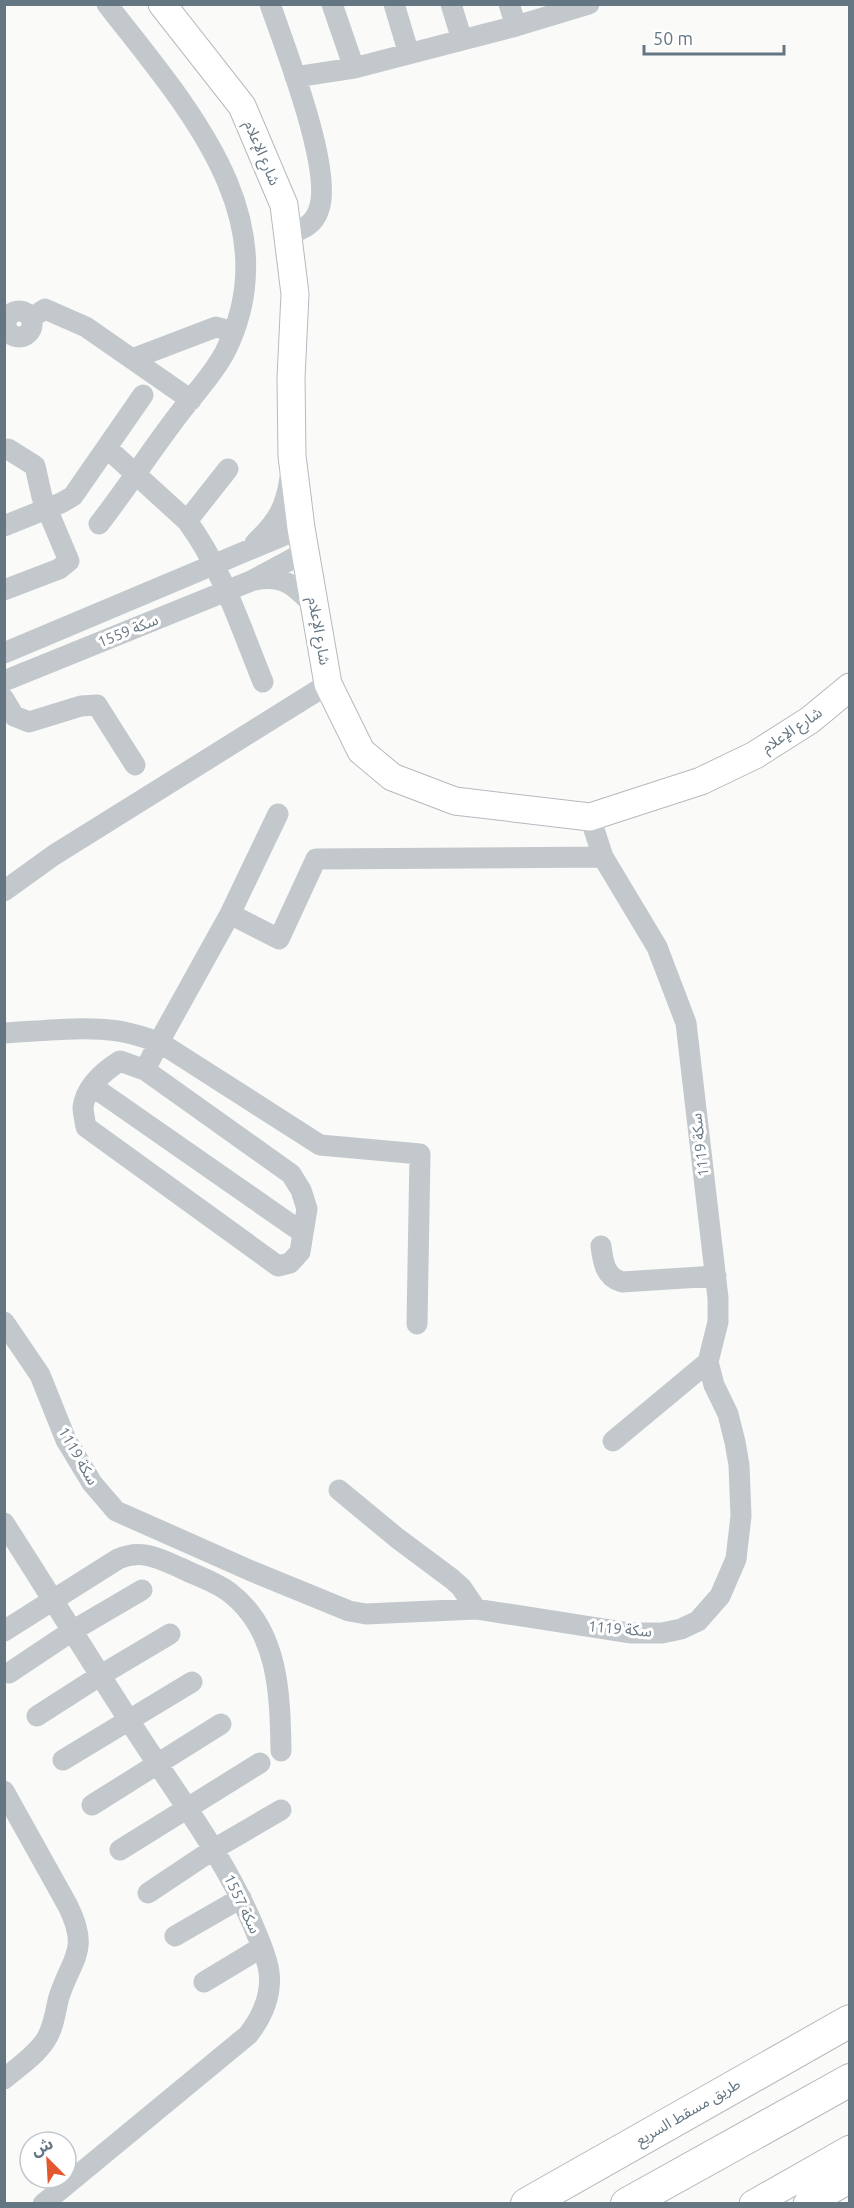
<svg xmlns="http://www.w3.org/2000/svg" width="854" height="2208" viewBox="0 0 854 2208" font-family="Ubuntu,'Noto Sans Arabic',sans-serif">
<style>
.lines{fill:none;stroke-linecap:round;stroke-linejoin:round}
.major-casing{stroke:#b5babe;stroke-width:29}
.highway-casing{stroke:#b4b9bd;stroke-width:34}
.minor{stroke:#c3c8cc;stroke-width:21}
.major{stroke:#fff;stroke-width:27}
.highway{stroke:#fff;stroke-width:32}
.labels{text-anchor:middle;stroke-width:6;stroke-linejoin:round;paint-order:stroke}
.street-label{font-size:15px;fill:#657683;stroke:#fff}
</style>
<rect width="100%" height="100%" fill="#fafaf8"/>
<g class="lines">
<g class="major-casing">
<path id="major" d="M 162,4 L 242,106 L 284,205 L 295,294 L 291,378 L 292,456 L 301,528 L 328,684 L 361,751 L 392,777 L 455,801 L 590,817 L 701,781 L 755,755 L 810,720 L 850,687
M 753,2204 L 850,2149
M 807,2204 L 850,2179"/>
</g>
<g class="highway-casing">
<path id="highway" d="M 527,2204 L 850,2021
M 627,2204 L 850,2080"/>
</g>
<path class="minor" d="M 270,4 C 285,48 333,169 319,209 C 314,225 303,229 289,234
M 332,4 L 354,68
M 394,4 L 409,54
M 451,4 L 462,40
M 509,4 L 516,26
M 295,77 L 354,68 L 516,26 L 589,4
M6 324a13 13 0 1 1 26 0a13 13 0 1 1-26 0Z
M 31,318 L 45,309 L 86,327 L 191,400
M 132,359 L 216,327 L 234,332
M 107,448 L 187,521 C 222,568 241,628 263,682
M 187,521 L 228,469
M 99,524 C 127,488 152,449 179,414 C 195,393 213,375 225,352 C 292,218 183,103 107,4
M 4,526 L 61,503 L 73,496 L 143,395
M 255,543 C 277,522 286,508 290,477
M 255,580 C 284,574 296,587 315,607
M 4,590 L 59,569 L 69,561 L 42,497 L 35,466 L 8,449
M 4,653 L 301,528
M 4,681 L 251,581 L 305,552
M 4,699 L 14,716 L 29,722 L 81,706 L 97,705 L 135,765
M 4,891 L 54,855 L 328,684
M 230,914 L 278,814
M 4,1033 C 42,1031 81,1026 118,1031 C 132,1033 146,1038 159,1042 L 230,914 L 279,939 L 316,859 L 603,857
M 120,1061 L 145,1070 L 291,1174 L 301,1190 L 307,1209 L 303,1233 L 300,1252 L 290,1263 L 278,1266 L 86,1127 C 85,1121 83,1112 83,1107 C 86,1087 104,1071 120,1061 Z
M 145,1070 L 159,1042 L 320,1145 L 420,1154 L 417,1324
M 92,1086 L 303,1233
M 601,1246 C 603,1262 605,1277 622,1282 L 716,1276
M 4,1322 L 40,1375 L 66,1440 L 92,1483 L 116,1511 L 249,1570 L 349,1611 L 366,1614 L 476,1609 L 630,1633 L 662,1633 L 681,1629 L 698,1621 L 720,1596 L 736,1559 L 741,1516 L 739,1465 L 735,1442 L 728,1414 L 714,1385 L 708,1362 L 718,1322 L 718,1298 L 686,1023 L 657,947 L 603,857 L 590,817
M 613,1441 L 708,1362
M 339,1490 L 397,1538 L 452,1579 L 461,1587 L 476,1609
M 4,1523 C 51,1596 96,1670 143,1742 C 182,1802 225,1859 253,1925 C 259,1940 267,1956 269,1972 C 272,1996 262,2017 248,2035 L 43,2204
M 4,1631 L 118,1559 C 142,1548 160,1559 183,1569 C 197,1576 216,1582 229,1592 C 279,1630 280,1694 281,1751
M 9,1673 L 72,1631 L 142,1590
M 37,1716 L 101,1675 L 170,1634
M 63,1760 L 192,1682
M 4,1791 L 68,1906 C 90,1951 72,1957 59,1997 C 55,2012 54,2028 45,2041 C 35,2056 18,2067 4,2079
M 92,1805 L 221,1724
M 120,1850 L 260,1763
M 148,1893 L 214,1849 L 281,1810
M 175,1936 L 241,1898
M 204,1982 L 262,1947"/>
<use href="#major" class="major"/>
<use href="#highway" class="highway"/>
</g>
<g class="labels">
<g class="street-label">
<text transform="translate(262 153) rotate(67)" y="5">شارع الإعلام</text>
<text transform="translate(128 631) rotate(-22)" y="5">سكة 1559</text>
<text transform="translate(319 631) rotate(80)" y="5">شارع الإعلام</text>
<text transform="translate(792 730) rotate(-34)" y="5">شارع الإعلام</text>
<text transform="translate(700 1145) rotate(-97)" y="5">سكة 1119</text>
<text transform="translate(78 1456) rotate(60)" y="5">سكة 1119</text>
<text transform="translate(620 1629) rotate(5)" y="5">سكة 1119</text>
<text transform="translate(242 1904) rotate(64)" y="5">سكة 1557</text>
<text transform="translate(688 2112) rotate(-30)" y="5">طريق مسقط السريع</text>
</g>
</g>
<rect width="854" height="2208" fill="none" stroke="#657683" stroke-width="12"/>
<g transform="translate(48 2160) rotate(336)"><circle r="28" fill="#ffffff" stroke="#c1c8cd" stroke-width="1.5"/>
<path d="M0-4.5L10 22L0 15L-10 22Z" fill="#e4572e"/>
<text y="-9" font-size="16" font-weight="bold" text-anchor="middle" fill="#657683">ش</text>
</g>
<path d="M644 45v9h140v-9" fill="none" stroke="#657683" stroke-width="3"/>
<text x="653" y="45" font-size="18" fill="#657683" stroke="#ffffff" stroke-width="4.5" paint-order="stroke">50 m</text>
</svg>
